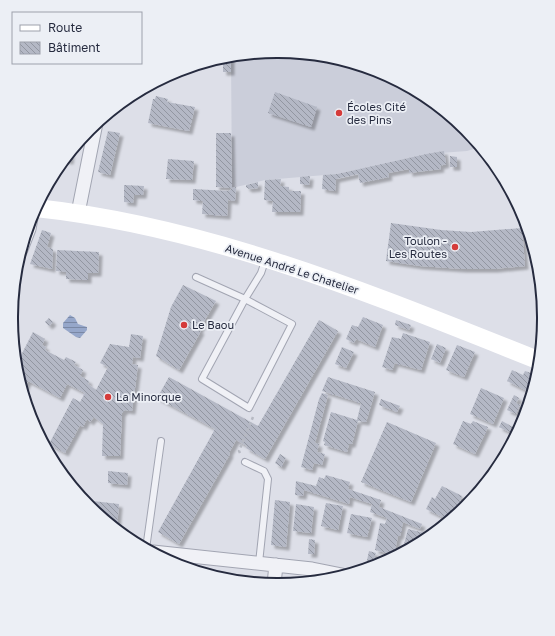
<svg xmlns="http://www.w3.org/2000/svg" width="555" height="636" viewBox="0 0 555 636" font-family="'Golos Text',sans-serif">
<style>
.built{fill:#cbceda}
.water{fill:url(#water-rules)}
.building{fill:url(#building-back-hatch);filter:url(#shadow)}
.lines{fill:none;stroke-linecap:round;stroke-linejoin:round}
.lane-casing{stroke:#a2a5b2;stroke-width:8}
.street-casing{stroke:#a2a5b2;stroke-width:15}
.path{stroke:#b7bac3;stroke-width:2.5;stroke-dasharray:3 3;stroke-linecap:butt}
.lane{stroke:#f0f1f6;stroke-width:6}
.street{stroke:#f0f1f6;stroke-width:13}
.secondary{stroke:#fff;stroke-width:18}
.poi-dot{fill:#d53b3a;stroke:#eceff5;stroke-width:1.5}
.labels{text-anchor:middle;stroke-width:3.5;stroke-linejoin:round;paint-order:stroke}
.poi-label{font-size:11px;fill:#262b3f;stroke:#eceff5;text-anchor:start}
.street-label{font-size:11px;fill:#262b3f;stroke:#eceff5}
.rim{fill:none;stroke:#262b3f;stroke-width:2}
</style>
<defs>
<pattern id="water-rules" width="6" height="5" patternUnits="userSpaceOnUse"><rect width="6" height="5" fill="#96a7ca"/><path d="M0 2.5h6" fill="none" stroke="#7a88a5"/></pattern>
<pattern id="building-back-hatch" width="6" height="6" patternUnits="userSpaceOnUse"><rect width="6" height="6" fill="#b4b8c5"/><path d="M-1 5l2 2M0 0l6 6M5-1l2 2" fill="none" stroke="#9296a1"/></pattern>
<filter id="shadow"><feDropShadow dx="3.5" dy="3.5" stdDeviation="1" flood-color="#0004"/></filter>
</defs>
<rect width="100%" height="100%" fill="#dddfe8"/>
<path class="built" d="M 278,52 L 330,57 L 380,72 L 426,97 L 466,130 L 480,147 L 467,151 L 426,154 L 337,174 L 265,180 L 232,188 L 231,56 Z"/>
<path class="water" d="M 70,315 L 75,318 L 78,324 L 87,327 L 87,330 L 80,338 L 76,337 L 63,328 L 63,323 Z"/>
<path class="building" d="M 231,56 L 231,72 L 223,72 L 223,58 Z
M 275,92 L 317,107 L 311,127 L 268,113 Z
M 156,96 L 168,99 L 167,102 L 195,107 L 189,131 L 148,123 L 153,99 L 155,99 Z
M 108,131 L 120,133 L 110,175 L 98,172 Z
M 216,133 L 231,133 L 232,188 L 236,187 L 235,201 L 228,200 L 227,216 L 202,214 L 203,201 L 193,200 L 193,189 L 229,191 L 232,188 L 216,187 Z
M 444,151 L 446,164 L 440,166 L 441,169 L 409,173 L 409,169 L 388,173 L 389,177 L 360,183 L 358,174 L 336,179 L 335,191 L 322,189 L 323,175 L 337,174 L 426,154 Z
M 71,152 L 70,161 L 64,160 Z
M 450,156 L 457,157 L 457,167 L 450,167 Z
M 168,159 L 194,161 L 192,180 L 166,179 Z
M 310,176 L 309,185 L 300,184 L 300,177 Z
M 281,179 L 280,186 L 289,187 L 289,191 L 301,191 L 300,212 L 272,212 L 273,201 L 264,200 L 265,180 Z
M 258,182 L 258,188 L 249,189 L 246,187 L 246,185 Z
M 124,185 L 144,186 L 143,195 L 134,195 L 133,203 L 124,202 Z
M 391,223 L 441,230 L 471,232 L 522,228 L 525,266 L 494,269 L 463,269 L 420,266 L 386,261 Z
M 42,230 L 51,233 L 47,247 L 53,249 L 52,269 L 30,264 Z
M 57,250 L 99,252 L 98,273 L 88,273 L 88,280 L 66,279 L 66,272 L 56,271 Z
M 183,285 L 216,301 L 199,330 L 201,331 L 179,370 L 156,356 L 171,307 Z
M 363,317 L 383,325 L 375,347 L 356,339 L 354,343 L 346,339 L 352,325 L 358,327 Z
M 49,318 L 53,322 L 49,326 L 45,322 Z
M 319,320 L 338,331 L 265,459 L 246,448 L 247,446 L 236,440 L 229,453 L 230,454 L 179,544 L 158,532 L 215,429 L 157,398 L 169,377 L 258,426 Z
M 396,320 L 411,325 L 409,330 L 395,325 Z
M 33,332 L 45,339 L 42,345 L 46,347 L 45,350 L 64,360 L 66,357 L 76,362 L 74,365 L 83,370 L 80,376 L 89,381 L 88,384 L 96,390 L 108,367 L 100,363 L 110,344 L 129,347 L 131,334 L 143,336 L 140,358 L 133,357 L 132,364 L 138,365 L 132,411 L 125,410 L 122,413 L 120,456 L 102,456 L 103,424 L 94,417 L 90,422 L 87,419 L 83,427 L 80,425 L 65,453 L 49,444 L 73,398 L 80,402 L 85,393 L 67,384 L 60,398 L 28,381 L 23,392 L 16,365 Z
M 403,333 L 430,342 L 421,370 L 395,363 L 392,370 L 382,367 L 392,337 L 401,339 Z
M 437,344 L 446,348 L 440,363 L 431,359 Z
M 457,345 L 475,352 L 464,377 L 446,370 Z
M 342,347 L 354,352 L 346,368 L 335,364 Z
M 512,370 L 523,375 L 525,371 L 537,375 L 529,402 L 523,399 L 527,391 L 507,381 Z
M 328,377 L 375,392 L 366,422 L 358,421 L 352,444 L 349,444 L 347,452 L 324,445 L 325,442 L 323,441 L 331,412 L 357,420 L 361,403 L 322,391 Z
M 481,388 L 504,398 L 493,424 L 470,414 Z
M 322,393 L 328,395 L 315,443 L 319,444 L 317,452 L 325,454 L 322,465 L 314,463 L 312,470 L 301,467 L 319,399 Z
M 514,395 L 519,398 L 516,403 L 520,405 L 516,414 L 507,410 Z
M 381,399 L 400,406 L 397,412 L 379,405 Z
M 463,421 L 471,424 L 473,421 L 488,427 L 475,454 L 453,444 Z
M 502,421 L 518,430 L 515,435 L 499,427 Z
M 387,422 L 436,443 L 411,502 L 361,482 Z
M 280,454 L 286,458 L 281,467 L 275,463 Z
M 108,471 L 128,473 L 127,485 L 108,483 Z
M 326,475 L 350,482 L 348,489 L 381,500 L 379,507 L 422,524 L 420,529 L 403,522 L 400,536 L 398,536 L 394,555 L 375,550 L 380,523 L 385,524 L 387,518 L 370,512 L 372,504 L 350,497 L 349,504 L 304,490 L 303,496 L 295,495 L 296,481 L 316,486 L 319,477 L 324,479 Z
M 442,486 L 462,496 L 457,509 L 454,507 L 448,520 L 426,509 L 432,497 L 435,499 Z
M 84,500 L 119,504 L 117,527 L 114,527 L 89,506 Z
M 275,500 L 290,502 L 286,547 L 271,545 Z
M 326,503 L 343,506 L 338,530 L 321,526 Z
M 296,504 L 314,507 L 311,533 L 293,531 Z
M 351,514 L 372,518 L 367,537 L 347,533 Z
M 408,529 L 429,534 L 428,538 L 402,552 Z
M 309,539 L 315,540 L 314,554 L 308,554 Z
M 369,551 L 376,553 L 372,566 L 366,565 Z
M 234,575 L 262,578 L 261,583 L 234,580 Z"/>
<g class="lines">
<g class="lane-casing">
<path id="lane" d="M 196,277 L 245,299 L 292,324 L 249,408 L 202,379 L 245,299 L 261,273 L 265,261
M 245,462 L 264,471 L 268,479 L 259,563
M 146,549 L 161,441"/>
</g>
<g class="street-casing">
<path id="street" d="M 78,213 L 96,123
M 20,252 L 29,229 L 31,218
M 153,552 L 312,569 L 342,575
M 274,584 L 276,565"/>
</g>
<path class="path" d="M 240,453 L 239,451 L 253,417"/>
<use href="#lane" class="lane"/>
<use href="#street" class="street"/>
<path class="secondary" d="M 36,208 C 213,227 376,296 540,361"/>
</g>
<g class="poi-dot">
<circle cx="339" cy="113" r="4"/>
<circle cx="455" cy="247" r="4"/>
<circle cx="184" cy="325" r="4"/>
<circle cx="108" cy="397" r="4"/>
</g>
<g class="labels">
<g class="poi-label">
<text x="347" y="111">Écoles Cité<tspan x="347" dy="13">des Pins</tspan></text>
<text x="447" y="245" text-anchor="end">Toulon -<tspan x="447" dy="13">Les Routes</tspan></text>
<text x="192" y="329">Le Baou</text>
<text x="116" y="401">La Minorque</text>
</g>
<g class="street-label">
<text transform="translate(292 269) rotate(18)" y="4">Avenue André Le Chatelier</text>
</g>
</g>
<path d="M0 0H555V636H0ZM277 58H278A259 259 0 0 1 537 317V319A259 259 0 0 1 278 578H277A259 259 0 0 1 18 319V317A259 259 0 0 1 277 58Z" fill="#eceff5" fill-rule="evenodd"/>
<path class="rim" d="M277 58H278A259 259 0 0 1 537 317V319A259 259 0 0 1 278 578H277A259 259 0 0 1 18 319V317A259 259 0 0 1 277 58Z"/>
<rect x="12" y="12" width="130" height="52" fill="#eceff5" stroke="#9da1ac"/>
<rect x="20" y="25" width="20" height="6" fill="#ffffff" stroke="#9da1ac"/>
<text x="48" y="32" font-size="12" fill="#262b3f">Route</text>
<rect x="20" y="42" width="20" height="12" fill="url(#building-back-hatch)" stroke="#9da1ac"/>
<text x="48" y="52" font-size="12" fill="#262b3f">Bâtiment</text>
</svg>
